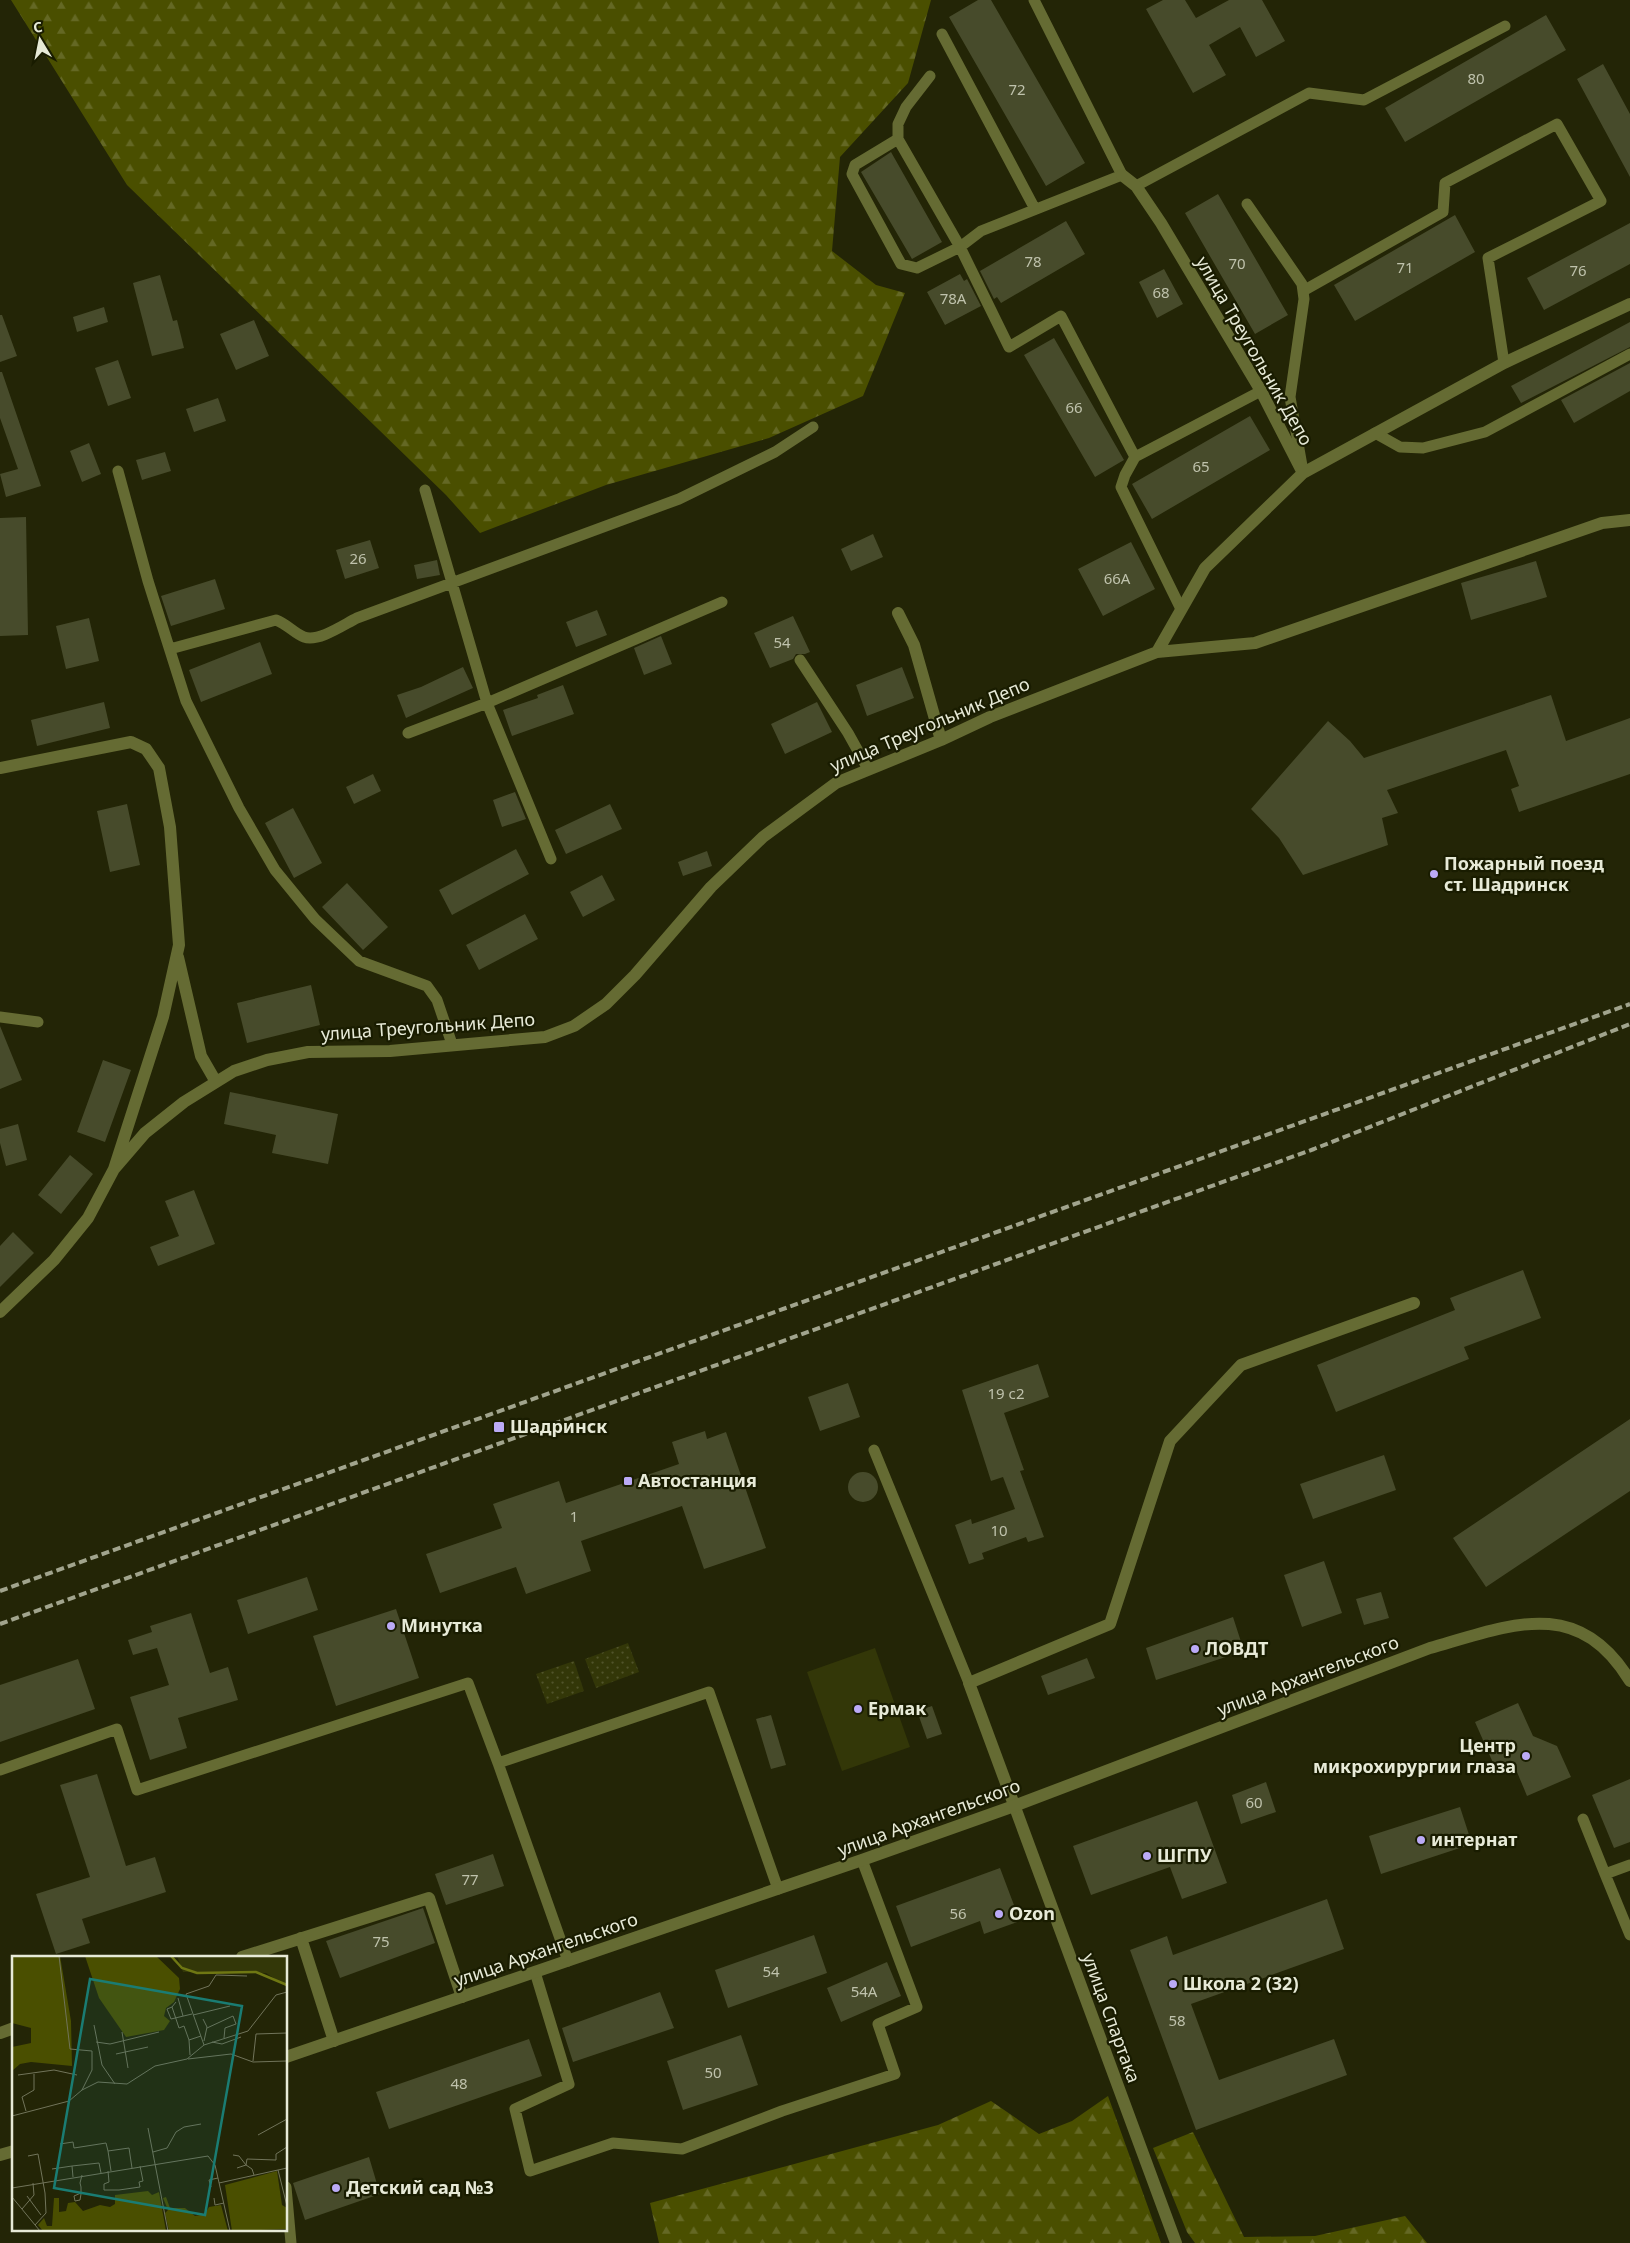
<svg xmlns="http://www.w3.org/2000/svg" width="1630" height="2243" viewBox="0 0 1630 2243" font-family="'Noto Sans',sans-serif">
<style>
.grass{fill:url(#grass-dots)}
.forest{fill:url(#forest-firs)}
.garden{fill:#333708}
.building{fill:#474b2b}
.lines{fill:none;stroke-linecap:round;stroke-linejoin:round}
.service{stroke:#656b33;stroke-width:11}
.minor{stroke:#656b33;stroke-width:12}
.tertiary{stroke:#656b33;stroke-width:12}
.rail{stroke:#a1a48d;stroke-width:4;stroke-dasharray:8 4;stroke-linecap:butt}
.poi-dot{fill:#bbaaf6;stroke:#191c00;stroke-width:2}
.labels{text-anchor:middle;stroke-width:4.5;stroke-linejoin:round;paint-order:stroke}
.number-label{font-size:15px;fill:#bfc2ac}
.street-label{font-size:18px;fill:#e7ead7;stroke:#191c00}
.poi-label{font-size:18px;font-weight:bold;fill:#e7ead7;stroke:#191c00;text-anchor:start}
.inset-river{fill:none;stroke:#6f7713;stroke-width:2.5}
.inset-road{fill:none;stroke:#71745a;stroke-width:1}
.view{fill:#1a7c73;fill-opacity:0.15;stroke:#1a7c73;stroke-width:2.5}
.inset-edge{fill:none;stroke:#e7ead7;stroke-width:2.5}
</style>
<defs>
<pattern id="grass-dots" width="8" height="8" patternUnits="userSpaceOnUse" patternTransform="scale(1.25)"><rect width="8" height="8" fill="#333708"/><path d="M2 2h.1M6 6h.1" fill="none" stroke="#51542b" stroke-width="1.8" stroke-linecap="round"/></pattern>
<pattern id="forest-firs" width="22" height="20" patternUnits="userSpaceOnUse" patternTransform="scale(1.25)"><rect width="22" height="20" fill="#4a4f00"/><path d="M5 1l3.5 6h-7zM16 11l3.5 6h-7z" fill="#646824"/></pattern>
</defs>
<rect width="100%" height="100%" fill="#232506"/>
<path class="grass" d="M 628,1643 L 639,1672 L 596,1688 L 585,1659 Z
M 574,1661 L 584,1691 L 547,1704 L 536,1674 Z"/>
<path class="forest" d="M 11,0 L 931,0 L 908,83 L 840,157 L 832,251 L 876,285 L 905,293 L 863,396 L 769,438 L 606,485 L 480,533 L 446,495 L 127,185 Z
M 1108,2096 L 1161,2243 L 659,2243 L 650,2203 L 938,2125 L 991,2101 L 1039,2134 L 1072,2121 Z
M 1193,2132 L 1244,2237 L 1315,2236 L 1405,2216 L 1427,2243 L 1195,2243 L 1187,2232 L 1153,2148 Z"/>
<path class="garden" d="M 875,1648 L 910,1747 L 842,1771 L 807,1672 Z"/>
<path class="building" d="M 978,0 L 991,0 L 1085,163 L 1046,186 L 949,17 Z
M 1163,0 L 1185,0 L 1196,18 L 1229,0 L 1262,0 L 1285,41 L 1256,57 L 1240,27 L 1209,45 L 1226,75 L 1193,93 L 1146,9 Z
M 1546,15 L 1566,50 L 1405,142 L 1385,108 Z
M 1603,64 L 1630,114 L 1630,177 L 1577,79 Z
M 891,152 L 942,242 L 912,259 L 861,172 Z
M 1218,194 L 1288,315 L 1255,334 L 1185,213 Z
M 1455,215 L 1475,252 L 1355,321 L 1334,285 Z
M 1066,221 L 1085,254 L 1001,303 L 997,297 L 994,299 L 980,271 Z
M 1630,223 L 1630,264 L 1544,310 L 1527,278 Z
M 1164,269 L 1183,304 L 1157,318 L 1139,282 Z
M 960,274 L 964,281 L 967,279 L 981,306 L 945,325 L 927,292 Z
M 160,275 L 173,321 L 177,320 L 184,348 L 152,356 L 133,283 Z
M 104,307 L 108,322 L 77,332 L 73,317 Z
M 0,315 L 2,315 L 17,356 L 0,362 Z
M 254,320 L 269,356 L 236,370 L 220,334 Z
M 1630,322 L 1630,347 L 1521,403 L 1511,386 Z
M 1054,338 L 1124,460 L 1095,477 L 1024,355 Z
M 118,360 L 131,398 L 108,406 L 95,368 Z
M 1630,363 L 1630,391 L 1574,423 L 1561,400 Z
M 0,372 L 2,372 L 41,486 L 6,497 L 0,474 L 18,469 L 0,418 Z
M 218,398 L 226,421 L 194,432 L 186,409 Z
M 1250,416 L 1270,450 L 1152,519 L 1132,484 Z
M 89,443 L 101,474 L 82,482 L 70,451 Z
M 165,452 L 171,471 L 142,480 L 136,460 Z
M 26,517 L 28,635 L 0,636 L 0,518 Z
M 873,534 L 883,557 L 851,571 L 841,549 Z
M 370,540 L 379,568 L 345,579 L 336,550 Z
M 1131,542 L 1155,589 L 1103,616 L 1078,569 Z
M 437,560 L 440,575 L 417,579 L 414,565 Z
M 1536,561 L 1547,597 L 1471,620 L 1461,583 Z
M 215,579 L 225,609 L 171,626 L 161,596 Z
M 597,610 L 607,635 L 576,647 L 566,622 Z
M 793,616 L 810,652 L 805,654 L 796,654 L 793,659 L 770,668 L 754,633 Z
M 89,618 L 99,661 L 66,669 L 56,626 Z
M 661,636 L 672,664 L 644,675 L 634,648 Z
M 260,642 L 272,674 L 201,702 L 189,670 Z
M 463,667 L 473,688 L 406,718 L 397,695 L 421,687 Z
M 902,667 L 914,698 L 867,716 L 856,685 Z
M 563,685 L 574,714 L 512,736 L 503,710 L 538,698 L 537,695 Z
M 1551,695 L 1566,741 L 1630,718 L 1630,774 L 1519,812 L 1511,789 L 1519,786 L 1506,750 L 1387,790 L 1398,813 L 1382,818 L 1388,845 L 1303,875 L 1279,838 L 1251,809 L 1328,721 L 1350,741 L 1364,758 Z
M 104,702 L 110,728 L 37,746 L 31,720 Z
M 817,702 L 832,732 L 785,754 L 771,724 Z
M 373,774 L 381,791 L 354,804 L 346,787 Z
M 515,792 L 526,819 L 502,827 L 493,800 Z
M 127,804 L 140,865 L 110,872 L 97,811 Z
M 610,804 L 622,829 L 566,854 L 555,830 Z
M 293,808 L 322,863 L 294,878 L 265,823 Z
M 516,849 L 529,874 L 452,915 L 439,890 Z
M 707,851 L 712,866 L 683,876 L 678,862 Z
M 602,875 L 615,900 L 583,917 L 570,892 Z
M 347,883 L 388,927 L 363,950 L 322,907 Z
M 525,914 L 538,939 L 479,970 L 466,945 Z
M 311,985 L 320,1025 L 247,1043 L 237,1003 Z
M 0,1026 L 22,1080 L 0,1089 Z
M 103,1060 L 131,1070 L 105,1142 L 77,1132 Z
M 230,1092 L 338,1114 L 328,1164 L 272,1153 L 276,1135 L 224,1124 Z
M 18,1124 L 27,1160 L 6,1166 L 0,1143 L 0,1129 Z
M 70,1155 L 93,1174 L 61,1214 L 38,1195 Z
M 194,1190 L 215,1244 L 158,1266 L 150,1247 L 179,1236 L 165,1201 Z
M 13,1232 L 34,1253 L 0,1287 L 0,1246 Z
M 1523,1270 L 1541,1318 L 1464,1347 L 1469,1359 L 1336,1412 L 1317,1365 L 1455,1310 L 1450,1298 Z
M 1038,1364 L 1049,1397 L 1004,1413 L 1024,1470 L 1020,1471 L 1044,1537 L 1028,1542 L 1026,1537 L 982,1553 L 984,1559 L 969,1564 L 955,1525 L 971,1519 L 972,1524 L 1015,1509 L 1003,1477 L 991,1481 L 962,1390 Z
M 848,1383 L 860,1417 L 820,1431 L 808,1397 Z
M 1630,1419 L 1630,1491 L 1486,1587 L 1453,1538 Z
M 705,1431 L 707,1439 L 726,1432 L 766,1548 L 704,1569 L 682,1506 L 581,1541 L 591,1571 L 526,1594 L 516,1567 L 440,1593 L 426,1554 L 502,1528 L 493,1504 L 559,1481 L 566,1503 L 679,1464 L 672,1442 Z
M 1384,1455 L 1396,1490 L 1313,1519 L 1300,1484 Z
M848 1487a15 15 0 1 1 30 0a15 15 0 1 1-30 0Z
M 1324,1561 L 1342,1613 L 1302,1627 L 1284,1575 Z
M 307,1577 L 318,1610 L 248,1634 L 237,1600 Z
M 1381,1592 L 1389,1618 L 1364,1625 L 1356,1599 Z
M 396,1609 L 419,1678 L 336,1706 L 313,1636 Z
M 191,1613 L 210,1673 L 228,1667 L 238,1700 L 178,1718 L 187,1748 L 150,1760 L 130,1697 L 169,1685 L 157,1648 L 133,1655 L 128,1640 L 152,1632 L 150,1626 Z
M 1233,1617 L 1244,1651 L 1156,1680 L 1146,1648 Z
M 1087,1658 L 1095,1678 L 1048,1695 L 1041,1676 Z
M 78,1659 L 95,1709 L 0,1742 L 0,1685 Z
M 1518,1703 L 1533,1736 L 1557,1746 L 1571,1777 L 1527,1796 L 1517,1772 L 1494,1765 L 1475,1722 Z
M 932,1706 L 942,1734 L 927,1739 L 917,1711 Z
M 771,1715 L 786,1765 L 771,1769 L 756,1719 Z
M 97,1774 L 126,1866 L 155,1857 L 166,1892 L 82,1919 L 90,1943 L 56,1954 L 36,1894 L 90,1877 L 60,1785 Z
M 1630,1779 L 1630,1842 L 1614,1848 L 1592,1795 Z
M 1266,1782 L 1276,1812 L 1241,1824 L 1232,1795 Z
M 1197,1801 L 1227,1883 L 1182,1899 L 1170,1867 L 1091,1895 L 1073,1846 Z
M 1460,1807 L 1472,1844 L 1381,1874 L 1369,1836 Z
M 493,1854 L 504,1886 L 446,1905 L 435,1874 Z
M 1000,1868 L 1020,1921 L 984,1934 L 980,1921 L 911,1947 L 896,1906 Z
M 1327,1899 L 1344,1949 L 1191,2004 L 1219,2080 L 1334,2039 L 1347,2075 L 1196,2130 L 1130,1950 L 1167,1936 L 1173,1955 Z
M 423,1908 L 435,1943 L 340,1978 L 326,1941 Z
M 814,1935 L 827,1973 L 728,2008 L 715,1970 Z
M 887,1962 L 901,1996 L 841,2022 L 827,1988 Z
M 660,1992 L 674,2028 L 573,2062 L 562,2028 Z
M 741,2035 L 758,2085 L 683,2110 L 667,2061 Z
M 529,2039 L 542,2076 L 389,2129 L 376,2092 Z
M 369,2157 L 380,2194 L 305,2220 L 293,2183 Z"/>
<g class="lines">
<path class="service" d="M 942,34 L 1035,209
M 930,76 L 906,107 L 898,124 L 898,139 L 960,247 L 1009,347 L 1061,316 L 1135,457 L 1261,391
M 898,139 L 855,165 L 852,174 L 901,264 L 917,268 L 960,247 L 981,231 L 1122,175 L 1034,0
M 1136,186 L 1309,93 L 1364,100 L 1505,26
M 1247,204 L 1302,284 L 1304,299 L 1290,397 L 1302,466
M 1303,291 L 1443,212 L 1445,183 L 1557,124 L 1601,201 L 1488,258 L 1504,363
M 1375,433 L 1400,447 L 1423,448 L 1485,432 L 1630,354
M 1135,457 L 1125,475 L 1121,487 L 1181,609
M 118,471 L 148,581 L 186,701 L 239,808 L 275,870 L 315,919 L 359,961 L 427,986 L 437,1000 L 452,1044
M 425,490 L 487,703 L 551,859
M 170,649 L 276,620 C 287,624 295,634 304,637 C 319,642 343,625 357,618 L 679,499 L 775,452 L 813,427
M 800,660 L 848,733 L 868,769
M 408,733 L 487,703 L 722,602
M 0,1017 L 38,1022
M 874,1450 L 969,1683
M 0,1770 L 117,1729 L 137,1790 L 468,1683 L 498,1763
M 1583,1819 L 1605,1874
M 1630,1865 L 1605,1874 L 1630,1935
M 568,1961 L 498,1763 L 709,1692 L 778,1889
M 535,1972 L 569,2084 L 515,2109 L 530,2171 L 613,2143 L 682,2149 L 782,2111 L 895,2074 L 878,2024 L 917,2007 L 862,1860
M 286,2187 L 291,2243"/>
<path class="minor" d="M 1122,175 L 1136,186 L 1161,223 L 1261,391 L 1303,473
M 898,613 L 914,645 L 941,740
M 1157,652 L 1255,643 L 1602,523 L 1630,520
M 0,768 L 131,742 L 146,749 L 159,768 L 170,827 L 179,945 L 163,1017 L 114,1169 L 88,1218 L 54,1260 L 0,1312
M 178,957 L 201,1056 L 216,1082
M 114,1169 L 145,1133 L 184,1102 L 234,1071 L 267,1060 L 308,1052 L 390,1051 L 545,1037 L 574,1026 L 606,1004 L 635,975 L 711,887 L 763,837 L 836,783 L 941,740 L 990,717 L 1157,652 L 1205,568 L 1303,473 L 1504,363 L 1630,304
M 301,1938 L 334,2041
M 242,1957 L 429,1898 L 462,1997
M 0,2033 L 14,2028
M 1176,2243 L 969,1683 L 1110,1624 L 1170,1441 L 1241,1365 L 1414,1303"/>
<path class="tertiary" d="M 286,2057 L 862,1860 L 1014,1806 L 1430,1648 C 1510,1625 1578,1595 1630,1681
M 0,2155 L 14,2151"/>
<path class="rail" d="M 0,1591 L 1630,1004
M 0,1624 L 1314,1149 L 1630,1024"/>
</g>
<g class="poi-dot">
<circle cx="1434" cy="874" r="5"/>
<rect x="493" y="1421" width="12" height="12" rx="2.5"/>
<rect x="623" y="1476" width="10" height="10" rx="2.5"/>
<circle cx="391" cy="1626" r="5"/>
<circle cx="1195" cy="1649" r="5"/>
<circle cx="858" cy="1709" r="5"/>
<circle cx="1526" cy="1756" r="5"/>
<circle cx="1421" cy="1840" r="5"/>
<circle cx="1147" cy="1856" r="5"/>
<circle cx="999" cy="1914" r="5"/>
<circle cx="1173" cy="1984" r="5"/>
<circle cx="336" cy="2188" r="5"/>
</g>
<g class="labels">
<g class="number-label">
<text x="1476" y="84">80</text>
<text x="1017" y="95">72</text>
<text x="1033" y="267">78</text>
<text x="1237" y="269">70</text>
<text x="1405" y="273">71</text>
<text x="1578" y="276">76</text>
<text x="1161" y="298">68</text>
<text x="953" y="304">78А</text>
<text x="1074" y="413">66</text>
<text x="1201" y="472">65</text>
<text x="358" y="564">26</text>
<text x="1117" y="584">66А</text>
<text x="782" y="648">54</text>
<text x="1006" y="1399">19 с2</text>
<text x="574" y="1522">1</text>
<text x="999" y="1536">10</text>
<text x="1254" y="1808">60</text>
<text x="470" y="1885">77</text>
<text x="958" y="1919">56</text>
<text x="381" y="1947">75</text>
<text x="771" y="1977">54</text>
<text x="864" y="1997">54А</text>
<text x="1177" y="2026">58</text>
<text x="713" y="2078">50</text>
<text x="459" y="2089">48</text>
</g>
<g class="street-label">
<text transform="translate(1254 351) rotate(60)" y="6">улица Треугольник Депо</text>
<text transform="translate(930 725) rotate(-23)" y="6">улица Треугольник Депо</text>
<text transform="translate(428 1027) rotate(-4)" y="6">улица Треугольник Депо</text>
<text transform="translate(1308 1676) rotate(-21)" y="6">улица Архангельского</text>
<text transform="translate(929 1818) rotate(-20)" y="6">улица Архангельского</text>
<text transform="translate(546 1950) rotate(-19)" y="6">улица Архангельского</text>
<text transform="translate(1111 2018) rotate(70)" y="6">улица Спартака</text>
</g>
<g class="poi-label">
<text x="1444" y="870">Пожарный поезд<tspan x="1444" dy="21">ст. Шадринск</tspan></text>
<text x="510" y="1433">Шадринск</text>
<text x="638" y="1487">Автостанция</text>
<text x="401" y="1632">Минутка</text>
<text x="1205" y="1655">ЛОВДТ</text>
<text x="868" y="1715">Ермак</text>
<text x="1516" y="1752" text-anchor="end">Центр<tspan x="1516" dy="21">микрохирургии глаза</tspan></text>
<text x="1431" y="1846">интернат</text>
<text x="1157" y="1862">ШГПУ</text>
<text x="1009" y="1920">Ozon</text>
<text x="1183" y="1990">Школа 2 (32)</text>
<text x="346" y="2194">Детский сад №3</text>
</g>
</g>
<g transform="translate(12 1956)">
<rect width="275" height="275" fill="#232506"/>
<path d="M 0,0 L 48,0 L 59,65 L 60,110 L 19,106 L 8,108 L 0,115 L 0,91 L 19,87 L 19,72 L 0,67 ZM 73,0 L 144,0 L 167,22 L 168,33 L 162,46 L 154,52 L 152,60 L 158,65 L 152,74 L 114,81 L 87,42 ZM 265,215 L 270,249 L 275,252 L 275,273 L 220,275 L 213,229 ZM 136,235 L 140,239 L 147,236 L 154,275 L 31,275 L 26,269 L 32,262 L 35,270 L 40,270 L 42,242 L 47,242 L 47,256 L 54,255 L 56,247 L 63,246 L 71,255 L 88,249 L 98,251 L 103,248 L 103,239 ZM 154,241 L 158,252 L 173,252 L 183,260 L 193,258 L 197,251 L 209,249 L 216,275 L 157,275 L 153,257 L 156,254 L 151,242 Z" fill="#4a4f00"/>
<path d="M 165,0 L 275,0 L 275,31 L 254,17 L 171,16 Z" fill="#333708"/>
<path class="inset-river" d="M 159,0 L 170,12 L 185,17 L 244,16 L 275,29"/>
<path class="inset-road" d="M 166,42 L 171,60M 164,46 L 160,51 L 167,72 L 172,70 L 177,84 L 189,80M 160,51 L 155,53 L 159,63 L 180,58M 181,59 L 218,50M 191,63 L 195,71 L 192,85M 82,69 L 90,109 L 103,128M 195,72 L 221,60 L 224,68 L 213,72 L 212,82M 110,76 L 116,112M 177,84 L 178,99M 84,86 L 98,88 L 147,76M 200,86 L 210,88 L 229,81M 192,89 L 174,38 L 197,30 L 204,19 L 235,20M 104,98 L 136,91M 176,103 L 219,98 L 241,106 L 275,105M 241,105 L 244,78 L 275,77M 6,119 L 42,114 L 65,119M 70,134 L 86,126 L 115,128 L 143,110 L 175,103 L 192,89 L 236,75 L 264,39 L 275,36M 14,155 L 10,141 L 22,134 L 22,118M 0,160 L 57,145 L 70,134 L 80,114 L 80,95 L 58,93 L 47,0M 136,172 L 156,275M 246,179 L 275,163M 48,188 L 61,186 L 62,192 L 94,187 L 96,195M 141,196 L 155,192 L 164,176 L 172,171 L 189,168M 221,199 L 227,200 L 234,209M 16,200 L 26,198 L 33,237 L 34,257 L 23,269M 234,209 L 235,203 L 264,204 L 264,198 L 275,191M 60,210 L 87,207 L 89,217M 225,212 L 234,209 L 240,213 L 242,219M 40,213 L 60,210 L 61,221M 266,214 L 275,250M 96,215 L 97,226 L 92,228 L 92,234 L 107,234 L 128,231 L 127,226 L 131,225 L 128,210M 99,215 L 96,195 L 117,192 L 120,212M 207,227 L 275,212M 199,231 L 197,224 L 206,222M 0,232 L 196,200 L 203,209 L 218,275M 69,237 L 62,240 L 63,245 L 68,244 L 69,238 L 69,231 L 68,227 L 70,219M 15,240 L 29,259M 0,241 L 28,275M 202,242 L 203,249 L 212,247M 10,253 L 22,239 L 21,227"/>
<path class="view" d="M 78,23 L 230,50 L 193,259 L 42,232 Z"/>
<rect width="275" height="275" class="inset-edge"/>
</g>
<g transform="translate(40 40) rotate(350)" stroke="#191c00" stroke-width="4" paint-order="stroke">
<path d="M0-4L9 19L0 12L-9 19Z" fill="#e7ead7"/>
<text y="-8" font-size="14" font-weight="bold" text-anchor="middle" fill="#e7ead7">С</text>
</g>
</svg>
